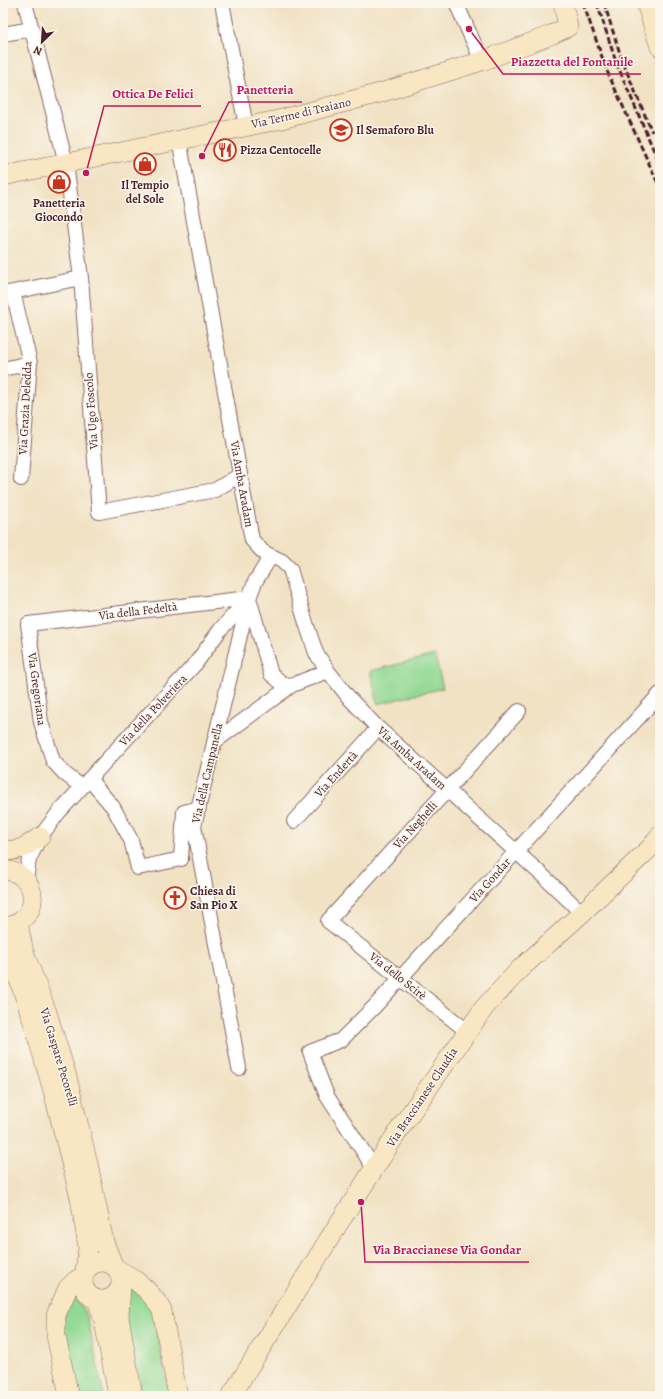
<svg xmlns="http://www.w3.org/2000/svg" width="663" height="1399" viewBox="0 0 663 1399" font-family="Alegreya,serif">
<style>
.green{fill:#91d892;stroke:#6e7c5e}
.lines{fill:none;stroke-linecap:round;stroke-linejoin:round}
.street-casing{stroke:#846361;stroke-width:16}
.secondary-casing{stroke:#846361;stroke-width:20}
.street{stroke:#fff;stroke-width:14}
.secondary{stroke:#f9e7c3;stroke-width:19}
.rail{stroke:#4a1f2b;stroke-width:3;stroke-dasharray:6 3;stroke-linecap:butt}
.labels{text-anchor:middle;stroke-width:3;stroke-linejoin:round;paint-order:stroke}
.street-label{font-size:12px;fill:#4a1f2b;stroke:#fbf7ec}
.poi-label{font-size:12px;font-weight:bold;fill:#4a1f2b;stroke:#fbf7ec;text-anchor:start}
.leader{fill:none;stroke:#c2185b;stroke-width:1.5}
.callout-dot{fill:#c2185b;stroke:#fbf7ec;stroke-width:1.5}
.callout-label{font-size:13px;text-anchor:middle;font-weight:bold;fill:#c2185b;stroke:#fbf7ec;stroke-width:3;stroke-linejoin:round;paint-order:stroke}
</style>
<rect width="100%" height="100%" fill="#fbf7ec"/>
<filter id="ink" filterUnits="userSpaceOnUse"><feTurbulence type="fractalNoise" baseFrequency=".025" numOctaves="2"/><feDisplacementMap in="SourceGraphic" scale="8" xChannelSelector="R" yChannelSelector="G"/><feConvolveMatrix kernelMatrix="1 2 1 2 8 2 1 2 1" color-interpolation-filters="sRGB"/></filter>
<filter id="wash" filterUnits="userSpaceOnUse"><feTurbulence type="fractalNoise" baseFrequency=".012" numOctaves="4" result="noise"/><feDisplacementMap in="SourceGraphic" scale="16" xChannelSelector="R" yChannelSelector="G"/><feGaussianBlur stdDeviation="0.9" result="paint"/><feColorMatrix in="noise" values="0 0 0 0 0 0 0 0 0 0 0 0 0 0 0 0 0 1.4 0 .05"/><feComposite in="paint" operator="in"/></filter>
<g filter="url(#wash)">
<rect width="100%" height="100%" fill="#f1e2c4"/>
<path class="green" d="M 435,655 L 443,688 L 378,704 L 370,671 Z
M 125,1283 L 151,1303 L 170,1396 L 138,1396 L 123,1316 Z
M 73,1291 L 75,1298 L 87,1316 L 104,1396 L 74,1396 L 62,1339 L 65,1307 Z"/>
</g>
<g filter="url(#ink)">
<g class="lines">
<g class="street-casing">
<path id="street" d="M 25,3 L 66,163 L 81,278 L 99,512 L 215,490 L 240,475
M 222,3 L 246,126
M 456,3 L 482,61
M 3,34 L 32,29
M 179,139 L 252,540 L 263,552 L 282,561 L 290,569 L 306,623 L 316,653 L 328,671 L 350,699 L 378,728 L 541,874 L 582,913
M 13,292 L 30,363 L 21,479
M 3,294 L 81,278
M 3,369 L 30,363
M 249,598 L 271,674 L 283,684 L 292,685 L 328,671
M 214,742 L 292,685
M 89,779 L 113,807 L 131,840 L 138,868 L 181,859 L 184,812 L 199,808
M 82,787 L 65,774 L 53,761 L 41,722 L 28,624 L 249,598
M 294,821 L 378,728
M 26,881 L 29,859 L 40,837 L 59,812 L 196,663 L 220,630 L 249,598 L 255,582 L 271,556
M 467,1031 L 328,921 L 519,711
M 239,1068 L 194,826 L 249,598
M 374,1168 L 327,1096 L 310,1052 L 341,1040 L 375,1006 L 660,694"/>
</g>
<g class="secondary-casing">
<path id="secondary" d="M 646,3 L 660,47
M 3,176 L 278,120 L 380,93 L 482,61 L 551,35 L 568,27 L 563,3
M 3,850 C 18,853 28,845 40,837
M 3,870 C 40,872 43,920 6,927
M 18,923 L 24,952 L 47,1012 L 66,1073 L 88,1163 L 104,1242 L 113,1265
M 3,931 L 32,1019 L 53,1091 L 80,1198 L 88,1248 L 85,1271
M83 1281a19 19 0 1 1 38 0a19 19 0 1 1-38 0Z
M 117,1269 C 136,1279 152,1291 162,1311 L 178,1396
M 121,1285 L 119,1317 L 133,1396
M 97,1300 L 103,1317 L 118,1396
M 69,1396 L 56,1336 L 56,1315 L 68,1288 L 75,1281 L 83,1276
M 231,1396 L 339,1223 L 401,1127 L 484,1008 L 520,969 L 582,913 L 651,847 L 660,835"/>
</g>
<use href="#street" class="street"/>
<use href="#secondary" class="secondary"/>
<path class="rail" d="M 583,3 L 607,71 L 660,188
M 597,3 L 616,62 L 660,165
M 604,3 L 622,60 L 652,132"/>
</g>
</g>
<defs>
<g id="school-ring" transform="scale(1.15)"><circle r="9.5" fill="#fbf7ec" stroke="#c8321e" stroke-width="1.5"/><path d="M0-5L7-2L0 1L-7-2ZM-4 1L0 2.5L4 1V4Q0 6-4 4Z" fill="#c8321e"/></g>
<g id="restaurant-ring" transform="scale(1.15)"><circle r="9.5" fill="#fbf7ec" stroke="#c8321e" stroke-width="1.5"/><path d="M-5-6h1v4h1v-4h1v4h1v-4h1v5L-1.5 .5V6h-2V.5L-5-1ZM5-6V6H3V1.5H1.5Q1.5-4 5-6Z" fill="#c8321e"/></g>
<g id="shop-ring" transform="scale(1.15)"><circle r="9.5" fill="#fbf7ec" stroke="#c8321e" stroke-width="1.5"/><path d="M-5-2.5h2.3a2.7 3.5 0 0 1 5.4 0H5L5.5 6h-11ZM-1.5-2.5h3a1.5 2.3 0 0 0-3 0Z" fill="#c8321e"/></g>
<g id="church-ring" transform="scale(1.15)"><circle r="9.5" fill="#fbf7ec" stroke="#c8321e" stroke-width="1.5"/><path d="M-1.2-6h2.4v3.5h3.3v2.4h-3.3V6h-2.4V-.1h-3.3v-2.4h3.3Z" fill="#c8321e"/></g>
</defs>
<g fill-rule="evenodd">
<use href="#school-ring" x="341" y="130"/>
<use href="#restaurant-ring" x="225" y="150"/>
<use href="#shop-ring" x="145" y="164"/>
<use href="#shop-ring" x="59" y="182"/>
<use href="#church-ring" x="175" y="898"/>
</g>
<g class="labels">
<g class="street-label">
<text transform="translate(301 113) rotate(-13)" y="4">Via Terme di Traiano</text>
<text transform="translate(25 408) rotate(-87)" y="4">Via Grazia Deledda</text>
<text transform="translate(91 411) rotate(-94)" y="4">Via Ugo Foscolo</text>
<text transform="translate(242 484) rotate(80)" y="4">Via Amba Aradam</text>
<text transform="translate(138 611) rotate(-7)" y="4">Via della Fedeltà</text>
<text transform="translate(37 689) rotate(82)" y="4">Via Gregoriana</text>
<text transform="translate(153 710) rotate(-47)" y="4">Via della Polveriera</text>
<text transform="translate(412 758) rotate(42)" y="4">Via Amba Aradam</text>
<text transform="translate(207 773) rotate(-77)" y="4">Via della Campanella</text>
<text transform="translate(336 774) rotate(-48)" y="4">Via Endertà</text>
<text transform="translate(415 825) rotate(-48)" y="4">Via Neghelli</text>
<text transform="translate(490 880) rotate(-48)" y="4">Via Gondar</text>
<text transform="translate(398 976) rotate(38)" y="4">Via dello Scirè</text>
<text transform="translate(59 1057) rotate(73)" y="4">Via Gaspare Pecorelli</text>
<text transform="translate(422 1097) rotate(-56)" y="4">Via Braccianese Claudia</text>
</g>
<g class="poi-label">
<text x="356" y="134">Il Semaforo Blu</text>
<text x="240" y="154">Pizza Centocelle</text>
<text x="145" y="189" text-anchor="middle">Il Tempio<tspan x="145" dy="14">del Sole</tspan></text>
<text x="59" y="207" text-anchor="middle">Panetteria<tspan x="59" dy="14">Giocondo</tspan></text>
<text x="190" y="895">Chiesa di<tspan x="190" dy="14">San Pio X</tspan></text>
</g>
</g>
<path class="leader" d="M469 29L503 74H641M202 156L229 102H302M86 173L104 106H201M361 1202L365 1262H529"/>
<g class="callout-dot">
<circle cx="469" cy="29" r="4"/>
<circle cx="202" cy="156" r="4"/>
<circle cx="86" cy="173" r="4"/>
<circle cx="361" cy="1202" r="4"/>
</g>
<g class="callout-label">
<text x="572" y="66">Piazzetta del Fontanile</text>
<text x="265" y="94">Panetteria</text>
<text x="153" y="98">Ottica De Felici</text>
<text x="447" y="1254">Via Braccianese Via Gondar</text>
</g>
<rect width="663" height="1399" fill="none" stroke="#fbf7ec" stroke-width="16"/>
<g transform="translate(42 42) rotate(205)" stroke="#fbf7ec" stroke-width="3" paint-order="stroke">
<path d="M0-3L7 15L0 10L-7 15Z" fill="#4a1f2b"/>
<text y="-6" font-size="11" font-weight="bold" text-anchor="middle" fill="#4a1f2b">N</text>
</g>
</svg>
